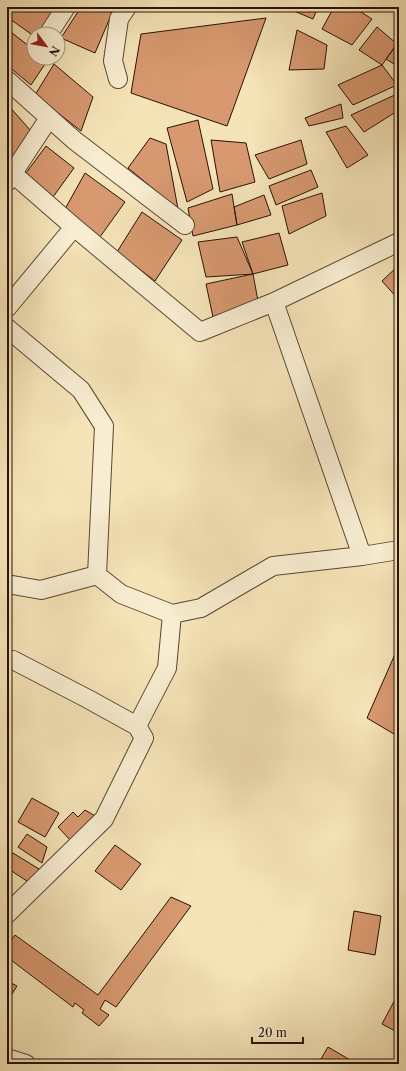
<svg xmlns="http://www.w3.org/2000/svg" width="406" height="1071" viewBox="0 0 406 1071" font-family="'Libre Caslon Text',serif">
<style>
.building{fill:#d89970;stroke:#281107}
.lines{fill:none;stroke-linecap:round;stroke-linejoin:round}
.minor-casing{stroke:#5b4633;stroke-width:20}
.minor{stroke:#f8edd1;stroke-width:18}
</style>
<rect width="100%" height="100%" fill="#f5e4b8"/>
<filter id="stains"><feTurbulence type="fractalNoise" baseFrequency=".005" numOctaves="4"/><feColorMatrix values="0 0 0 0 .2 0 0 0 0 .09 0 0 0 0 .02 0 0 0 .5 -.17"/></filter>
<radialGradient id="worn" r=".72"><stop offset=".6" stop-color="#630" stop-opacity="0"/><stop offset="1" stop-color="#630" stop-opacity=".3"/></radialGradient>
<path class="building" d="M 7,7 L 57,7 L 40,34 L 34,34 L 34,36 L 7,17 Z
M 81,7 L 105,7 L 112,13 L 95,53 L 61,38 Z
M 287,7 L 318,7 L 313,19 L 287,8 Z
M 334,7 L 353,7 L 372,19 L 352,45 L 322,29 Z
M 266,18 L 227,126 L 131,93 L 141,34 Z
M 377,27 L 397,44 L 382,65 L 359,50 Z
M 7,29 L 34,50 L 34,58 L 44,58 L 47,61 L 31,85 L 7,65 Z
M 297,30 L 327,45 L 324,69 L 289,70 Z
M 399,41 L 399,67 L 386,59 Z
M 54,64 L 93,97 L 81,131 L 35,95 Z
M 382,65 L 397,85 L 353,105 L 338,85 Z
M 397,94 L 399,98 L 399,110 L 364,132 L 351,115 Z
M 7,104 L 31,131 L 7,167 Z
M 341,104 L 343,118 L 309,126 L 305,118 Z
M 198,120 L 213,189 L 187,202 L 167,128 Z
M 346,126 L 368,155 L 347,168 L 326,132 Z
M 150,138 L 166,144 L 178,209 L 128,168 Z
M 211,140 L 246,143 L 255,182 L 220,192 Z
M 301,140 L 307,164 L 269,179 L 255,155 Z
M 46,146 L 74,168 L 53,197 L 26,173 Z
M 311,170 L 318,187 L 276,205 L 269,186 Z
M 85,173 L 125,202 L 100,237 L 65,209 Z
M 322,193 L 326,216 L 289,234 L 282,206 Z
M 232,194 L 237,225 L 193,236 L 188,208 Z
M 264,195 L 271,215 L 237,225 L 234,207 Z
M 142,212 L 182,240 L 155,281 L 117,252 Z
M 279,233 L 288,265 L 253,274 L 242,242 Z
M 237,237 L 253,274 L 206,277 L 198,242 Z
M 399,265 L 399,300 L 382,281 Z
M 253,274 L 258,301 L 213,317 L 206,284 Z
M 399,645 L 399,737 L 367,718 Z
M 32,798 L 59,813 L 45,837 L 18,822 Z
M 85,810 L 97,817 L 72,842 L 58,827 L 73,812 L 78,817 Z
M 27,834 L 47,847 L 42,863 L 18,847 Z
M 115,845 L 141,864 L 121,890 L 95,871 Z
M 13,853 L 39,869 L 30,883 L 7,868 L 7,863 Z
M 171,897 L 191,906 L 116,1007 L 105,1000 L 100,1009 L 109,1015 L 99,1026 L 82,1013 L 84,1010 L 75,1003 L 73,1007 L 7,957 L 7,946 L 15,935 L 98,995 Z
M 354,911 L 381,916 L 375,955 L 348,950 Z
M 7,981 L 17,986 L 7,1002 Z
M 399,992 L 399,1033 L 382,1024 Z
M 328,1047 L 357,1064 L 318,1064 Z"/>
<g class="lines">
<g class="minor-casing">
<path id="minor" d="M 49,33 L 66,7
M 118,79 L 113,61 L 119,19 L 127,7
M 7,80 L 74,140 L 185,225
M 12,173 L 74,227 L 200,332 L 274,302 L 399,242
M 7,182 L 49,118
M 274,302 L 362,556
M 7,308 L 74,227
M 7,328 L 81,390 L 104,426 L 97,575 L 121,594 L 172,614 L 201,608 L 273,566 L 362,556 L 399,550
M 7,584 L 41,590 L 97,575
M 7,659 L 13,660 L 88,699 L 137,726 L 144,738 L 104,819 L 7,914
M 137,726 L 167,668 L 172,614
M 7,1058 L 26,1064"/>
</g>
<use href="#minor" class="minor"/>
</g>
<rect width="406" height="1071" fill="none" stroke="#f5e4b8" stroke-width="24"/>
<rect x="8" y="8" width="390" height="1055" fill="none" stroke="#281107" stroke-width="2"/>
<rect x="12" y="12" width="382" height="1047" fill="none" stroke="#281107"/>
<g transform="translate(46 46) rotate(122)"><circle r="19" fill="#f8edd1" stroke="#a59580"/>
<path d="M0-3L7 15L0 10L-7 15Z" fill="#8f2418"/>
<text y="-6" font-size="11" font-weight="bold" text-anchor="middle" fill="#281107">N</text>
</g>
<path d="M252 1037v6h51v-6" fill="none" stroke="#281107" stroke-width="2"/>
<text x="258" y="1037" font-size="12" fill="#281107" stroke="#f8edd1" stroke-width="3" paint-order="stroke">20 m</text>
<rect width="100%" height="100%" filter="url(#stains)"/>
<rect width="100%" height="100%" fill="url(#worn)"/>
</svg>
